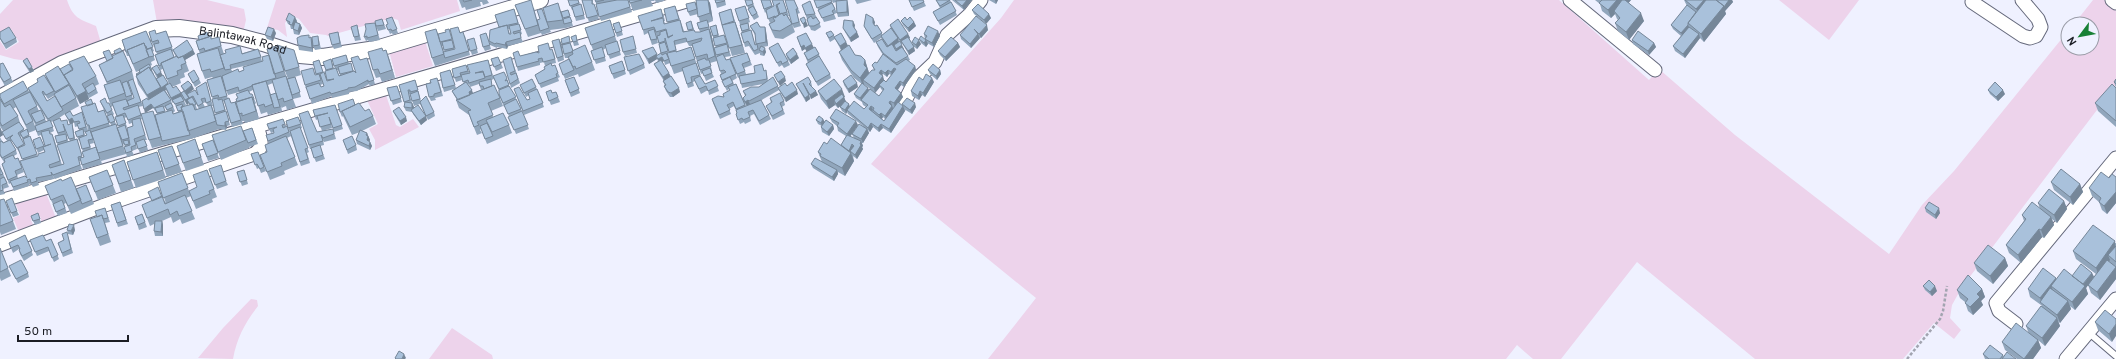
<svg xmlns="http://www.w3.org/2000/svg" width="2116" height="359" viewBox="0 0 2116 359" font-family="Overpass,sans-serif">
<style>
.green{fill:#edd3eb}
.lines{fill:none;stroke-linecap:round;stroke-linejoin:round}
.service-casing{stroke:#64687b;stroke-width:8}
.minor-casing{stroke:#64687b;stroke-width:15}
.tertiary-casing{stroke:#64687b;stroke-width:18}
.path{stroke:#a2a4b0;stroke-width:2.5;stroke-dasharray:3 2;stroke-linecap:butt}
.service{stroke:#fff;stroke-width:6}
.minor{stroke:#fff;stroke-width:13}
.tertiary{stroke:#fff;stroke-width:16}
.wall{fill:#91a6bc;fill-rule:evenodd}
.shaded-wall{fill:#768799}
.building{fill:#a9c1db;stroke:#768799}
.labels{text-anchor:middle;stroke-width:3;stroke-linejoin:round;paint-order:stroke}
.street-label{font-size:12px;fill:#1b1d24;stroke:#eff1ff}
</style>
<rect width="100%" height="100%" fill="#eff1ff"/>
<path class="green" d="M 13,0 L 67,0 C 73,18 79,19 96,26 L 101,43 L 35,71 L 28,61 L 14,59 L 0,55 L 0,41 L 6,50 L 19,42 L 11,29 L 0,36 L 0,14 Z
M 153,0 L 207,0 L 244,9 L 246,20 L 243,33 L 157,23 Z
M 276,0 L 457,0 L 460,11 L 401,30 L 398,20 L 392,18 L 328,36 L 326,35 L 310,33 L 299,19 L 291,15 L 285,23 L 287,37 L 278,30 L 267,28 Z
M 1014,0 L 1559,0 L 1649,80 L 1659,69 L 1735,135 L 1889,254 L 1922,205 L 1954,171 L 2068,31 L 2068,48 L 2092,48 L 2092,24 L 2074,24 L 2093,0 L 2104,0 L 2116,11 L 2116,85 L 1962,287 L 1952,305 L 1950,318 L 1961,330 L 1954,339 L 1934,323 L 1903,359 L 1755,359 L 1637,262 L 1561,359 L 1533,359 L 1517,345 L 1506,359 L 988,359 L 1036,298 L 871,164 L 1001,18 Z
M 1779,0 L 1859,0 L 1829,40 Z
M 425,41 L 433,66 L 396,77 L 389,51 Z
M 385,92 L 396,125 L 400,127 L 413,119 L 419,127 L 375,150 L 375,140 L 369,129 L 378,124 L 366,98 Z
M 46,193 L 56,218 L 42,224 L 40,216 L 31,220 L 34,227 L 19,232 L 13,218 L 20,215 L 15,202 Z
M 251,299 L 257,300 L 258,306 C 245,323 237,337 233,359 L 198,358 L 223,328 Z
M 452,328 L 492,355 L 493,359 L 429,359 Z"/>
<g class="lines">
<g class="service-casing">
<path id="service" d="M 2088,332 L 2116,356"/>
</g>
<g class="minor-casing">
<path id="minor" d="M 1570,0 L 1655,70
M 2112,0 L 2116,3
M 1972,2 L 2023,36 L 2030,38 L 2036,36 L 2041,27 L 2038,19 L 2022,0
M 904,103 L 915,81 L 935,62 L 947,35 L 970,14 L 981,0
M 0,201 L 690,0
M 0,245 L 102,206 L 254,154 C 266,147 260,137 257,126
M 2016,324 L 1999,311 L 1996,303 L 2116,158
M 2066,359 L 2116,299"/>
</g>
<g class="tertiary-casing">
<g id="tertiary">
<path id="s1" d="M 0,98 L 62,64 L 156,29 L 179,28 L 232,35 L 263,43 L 300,55 L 323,57 L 376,49 L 540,0"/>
</g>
</g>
<path class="path" d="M 1907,359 L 1940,319 L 1943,311 L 1947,286"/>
<use href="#service" class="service"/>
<use href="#minor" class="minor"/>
<use href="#tertiary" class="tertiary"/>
</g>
<path class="wall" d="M 459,0 L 487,0 L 489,3 L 483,5 L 482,2 L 480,2 L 481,6 L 466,10 L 465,7 L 462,8 Z
M 568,0 L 578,0 L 580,4 L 581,4 L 585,19 L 576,21 L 573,10 L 572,10 Z
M 582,0 L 593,0 L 593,4 L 599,19 L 589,22 Z
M 595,0 L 628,0 L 632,12 L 601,21 Z
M 629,0 L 654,0 L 655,1 L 651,1 L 653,6 L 633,11 Z
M 655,0 L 664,0 L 664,1 L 656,3 Z
M 696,0 L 708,0 L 710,3 L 713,21 L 708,23 L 711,33 L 717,61 L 710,63 L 712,71 L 711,71 L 714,77 L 706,81 L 703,73 L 701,74 L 692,46 L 689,46 L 687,42 L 675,45 L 677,52 L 691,47 L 701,77 L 705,84 L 715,80 L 719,91 L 709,95 L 708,90 L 701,94 L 695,81 L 693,82 L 694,86 L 688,88 L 683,71 L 674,74 L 670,63 L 665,65 L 664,61 L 662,62 L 680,92 L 673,97 L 670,97 L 666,91 L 664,86 L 665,86 L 663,81 L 664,81 L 656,68 L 654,64 L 658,61 L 657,59 L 649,64 L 644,55 L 642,51 L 657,54 L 657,55 L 662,55 L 655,31 L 658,43 L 652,45 L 648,33 L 644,35 L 643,30 L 663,13 L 665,21 L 664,21 L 665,24 L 668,23 L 664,9 L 675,6 L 684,31 L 688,31 L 691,21 L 695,32 L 700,32 L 697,23 L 700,22 L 698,14 L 690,16 L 688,12 L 696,5 ZM 666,43 L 669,53 L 668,53 L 666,45 Z
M 715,0 L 725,0 L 726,5 L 717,8 Z
M 745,0 L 752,0 L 755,8 L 759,17 L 754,20 L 750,13 Z
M 761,0 L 770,0 L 773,7 L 783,0 L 789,16 L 788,16 L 792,24 L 795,32 L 783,39 L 775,38 L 772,32 L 769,24 L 774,21 L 770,23 L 766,12 L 765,13 Z
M 794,0 L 800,13 L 797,14 L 801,26 L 794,28 L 792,24 Z
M 814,0 L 831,0 L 837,13 L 834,14 L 836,19 L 824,22 Z
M 832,0 L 847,0 L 848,4 L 849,16 L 838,17 L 837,13 L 836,2 L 833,3 Z
M 855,0 L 872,0 L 857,4 Z
M 909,0 L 923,0 L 926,6 L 914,11 Z
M 936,0 L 950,0 L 957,15 L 940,25 L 933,12 L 940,8 Z
M 952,0 L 972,0 L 964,10 Z
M 989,0 L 998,0 L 996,4 Z
M 1595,0 L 1631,0 L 1628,3 L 1644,21 L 1629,40 L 1618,31 L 1615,23 L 1618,20 L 1617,19 L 1615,14 L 1611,18 L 1602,11 L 1600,4 Z
M 1684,0 L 1732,0 L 1733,2 L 1725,11 L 1726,14 L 1704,42 L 1700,38 L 1685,58 L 1675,51 L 1673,46 L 1681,36 L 1673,29 L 1671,25 L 1687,6 Z
M 515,5 L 534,8 L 537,20 L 546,21 L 561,11 L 563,19 L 564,19 L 561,12 L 568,10 L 573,26 L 566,28 L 550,30 L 551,32 L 542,35 L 541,33 L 528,37 Z
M 802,5 L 815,14 L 817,18 L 821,27 L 815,31 L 811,30 Z
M 745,6 L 750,22 L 748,23 L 750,30 L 751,30 L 752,34 L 755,45 L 756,44 L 755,35 L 752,30 L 750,26 L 760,27 L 765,27 L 766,31 L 768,46 L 763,47 L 766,52 L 764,56 L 760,55 L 760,53 L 755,55 L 749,46 L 745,47 L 744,43 L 742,33 L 739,21 Z
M 514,9 L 522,34 L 520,35 L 523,42 L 508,46 L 507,49 L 497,47 L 497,48 L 490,45 L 489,41 L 499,27 L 495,15 ZM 508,29 L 510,29 L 511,34 L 510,34 Z
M 731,9 L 738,30 L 745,53 L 732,56 L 719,13 Z
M 972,10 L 991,18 L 986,24 L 974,14 Z
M 392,17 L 398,33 L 393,35 L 392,33 L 390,34 L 386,25 L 388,24 Z
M 382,19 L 386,29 L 378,31 L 376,26 Z
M 286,20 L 297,21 L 296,22 L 300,24 L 302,28 L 299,35 L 294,34 L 293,29 L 291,29 L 290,25 L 288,24 Z
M 610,20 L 621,55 L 610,59 L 606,48 L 603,50 L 606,61 L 596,64 L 591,51 L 593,50 L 585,28 Z
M 907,20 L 914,22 L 916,26 L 909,32 L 903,25 L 901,21 Z
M 619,22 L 623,35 L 617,37 L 613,24 Z
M 875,22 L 874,25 L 882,33 L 882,35 L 891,29 L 890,25 L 908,34 L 910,38 L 909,39 L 915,51 L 909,55 L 902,43 L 902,44 L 898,39 L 899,42 L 908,56 L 910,60 L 908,61 L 915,66 L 916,70 L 904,87 L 901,85 L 898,90 L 901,93 L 903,97 L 899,103 L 903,106 L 902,104 L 916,107 L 912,114 L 904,109 L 905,111 L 891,133 L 883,128 L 879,132 L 873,127 L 870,132 L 868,130 L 869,133 L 863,143 L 862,143 L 863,146 L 862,147 L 863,149 L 857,159 L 853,156 L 854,161 L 845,176 L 838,172 L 838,174 L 834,181 L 813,168 L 811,164 L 822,162 L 818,152 L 827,144 L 841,145 L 846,136 L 838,131 L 837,126 L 832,122 L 830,118 L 858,125 L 850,137 L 854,138 L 852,134 L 863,126 L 848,114 L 847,112 L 846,114 L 842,111 L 840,107 L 842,104 L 838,108 L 835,105 L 829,109 L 821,99 L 818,91 L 845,97 L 844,97 L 846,102 L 850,106 L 864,109 L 866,107 L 863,105 L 862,102 L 856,98 L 854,94 L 862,84 L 854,78 L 842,60 L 839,52 L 841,50 L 835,39 L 830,42 L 826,33 L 834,35 L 834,37 L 846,42 L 848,46 L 855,55 L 865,60 L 869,73 L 874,70 L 872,65 L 877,63 L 883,55 L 878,47 L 876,42 L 882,39 L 881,38 L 874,43 L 866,30 L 864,26 ZM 883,74 L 887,77 L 889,74 L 891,75 L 886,82 L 884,80 L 882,75 ZM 864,84 L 875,93 L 880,87 L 881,89 L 883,91 L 879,96 L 869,90 ZM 883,117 L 885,119 L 884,121 L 882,119 Z
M 375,23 L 380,40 L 369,42 L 368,40 L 366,41 L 364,37 Z
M 357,25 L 361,40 L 355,41 L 354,37 Z
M 716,25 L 719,36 L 724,35 L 731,56 L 725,57 L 726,60 L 730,59 L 737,78 L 732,81 L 734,84 L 736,84 L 746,106 L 750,104 L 747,106 L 744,102 L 743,98 L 745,96 L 743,91 L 759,87 L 763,84 L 742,88 L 740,77 L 738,78 L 730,58 L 747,53 L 752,65 L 744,68 L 746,74 L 755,73 L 764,68 L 764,71 L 767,75 L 768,81 L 778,86 L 778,88 L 787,86 L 798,94 L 786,102 L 779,90 L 760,101 L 769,115 L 771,119 L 760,125 L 754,114 L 750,116 L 751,121 L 745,124 L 744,122 L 740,124 L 736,114 L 737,113 L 734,106 L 729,109 L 731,114 L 720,119 L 713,103 L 712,99 L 724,97 L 730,90 L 729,89 L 727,91 L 722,81 L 720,75 L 721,74 L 717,57 L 714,48 L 716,47 L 710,27 Z
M 855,25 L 854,28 L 859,37 L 851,42 L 845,32 L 843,28 Z
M 436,29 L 438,34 L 446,32 L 449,29 L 454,49 L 455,49 L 460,33 L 465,36 L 470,55 L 435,66 L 432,58 ZM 442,46 L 443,46 L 445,52 L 444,52 Z
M 988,30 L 981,38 L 979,37 L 980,38 L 971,48 L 961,39 L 960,35 Z
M 146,31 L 154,51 L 152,52 L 155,60 L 151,62 L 152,65 L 150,66 L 154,74 L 153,75 L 156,79 L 157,78 L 152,68 L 162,75 L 168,84 L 169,84 L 163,69 L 160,70 L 156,59 L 157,54 L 154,45 L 153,46 L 149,32 L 156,34 L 166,31 L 173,50 L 193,50 L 195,54 L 185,60 L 189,71 L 184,73 L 185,77 L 180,79 L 181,83 L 172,87 L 173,88 L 181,93 L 184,92 L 181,86 L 194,89 L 190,92 L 198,95 L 207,87 L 213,106 L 212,106 L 215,115 L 216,114 L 212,99 L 213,99 L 207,80 L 213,78 L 212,77 L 205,79 L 202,71 L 200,54 L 196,41 L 209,37 L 221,45 L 224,54 L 243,53 L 258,49 L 262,61 L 279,54 L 287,79 L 295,77 L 301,97 L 293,99 L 296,107 L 287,110 L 286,106 L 281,108 L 281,106 L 282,111 L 268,115 L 267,112 L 261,114 L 253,90 L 249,92 L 250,94 L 252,94 L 256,103 L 255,104 L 259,119 L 245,123 L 244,121 L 242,121 L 243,124 L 232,127 L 224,101 L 223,102 L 230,125 L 227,126 L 226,130 L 219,129 L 191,139 L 164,145 L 152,148 L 149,140 L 145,113 L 149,100 L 138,84 L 136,76 L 139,72 L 139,71 L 136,72 L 129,56 L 127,56 L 122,40 ZM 173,51 L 176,57 L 174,57 L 172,52 ZM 261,62 L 244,70 L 239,72 L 232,71 L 231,69 ZM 222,78 L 228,95 L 239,92 L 240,93 L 237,102 L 231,103 L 228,99 ZM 273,83 L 276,93 L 271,95 L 268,85 ZM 165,90 L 166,90 L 173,103 L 173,102 L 177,108 L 178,112 L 173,114 L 173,113 L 175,111 L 172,104 L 171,100 ZM 182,97 L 187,105 L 189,103 L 189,105 L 183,107 L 186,105 ZM 194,100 L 199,109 L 196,109 L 197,109 ZM 206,102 L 208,106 L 205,107 L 203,103 ZM 165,107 L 167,111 L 165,112 L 164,108 ZM 153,108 L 156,112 L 157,114 L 155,115 L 145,113 Z
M 0,32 L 16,38 L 17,42 L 6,49 L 0,39 Z
M 338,32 L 342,47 L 334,49 L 332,45 Z
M 276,33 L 273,41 L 267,39 L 265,35 Z
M 486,33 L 491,49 L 485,51 L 483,47 Z
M 924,34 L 940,36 L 934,47 L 927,43 L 928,44 L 926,47 L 921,43 L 919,39 L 925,39 Z
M 311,37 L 313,42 L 313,52 L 299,50 L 298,45 Z
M 797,37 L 814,48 L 807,52 L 819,54 L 820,59 L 830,74 L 831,78 L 818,86 L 808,68 L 806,64 L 808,63 L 804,53 L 807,52 L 805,49 L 802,51 Z
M 559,39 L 561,43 L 564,60 L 558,62 L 557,58 Z
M 561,39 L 570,41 L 573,51 L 592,62 L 595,70 L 579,77 L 578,74 L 565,79 L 559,64 L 569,60 L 569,58 L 565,58 L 564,54 L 563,45 Z
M 577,39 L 579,45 L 574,46 L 573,42 Z
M 319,40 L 321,49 L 315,50 L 313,46 Z
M 467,40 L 475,42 L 478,53 L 472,55 Z
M 1632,40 L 1654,43 L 1656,47 L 1649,55 L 1633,44 Z
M 634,41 L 637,53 L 625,56 L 623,52 Z
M 912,42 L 921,44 L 917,49 L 913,46 Z
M 958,43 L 960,47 L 946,61 L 940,55 L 938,51 Z
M 769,48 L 788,61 L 790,65 L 784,68 L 782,65 L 779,67 L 771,52 Z
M 386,50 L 395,78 L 382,82 L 380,77 L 376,78 L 373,70 L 383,51 Z
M 550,50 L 554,53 L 556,63 L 551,64 L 558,73 L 560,77 L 558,78 L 559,81 L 541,88 L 535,75 L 545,69 L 549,65 L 545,66 L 544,62 L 540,63 L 540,65 L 518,71 L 517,67 L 539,53 Z
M 103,52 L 113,58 L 132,71 L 134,79 L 133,80 L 143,106 L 138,107 L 142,119 L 140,120 L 147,140 L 145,140 L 148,150 L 140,153 L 136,143 L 137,149 L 132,151 L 134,155 L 127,157 L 126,153 L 126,154 L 101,161 L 100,157 L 102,164 L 83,169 L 81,161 L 79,161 L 82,169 L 55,179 L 53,176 L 54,179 L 38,182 L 39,185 L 33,187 L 31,184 L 29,184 L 29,186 L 14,191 L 11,183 L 9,184 L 2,164 L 5,162 L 4,162 L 0,156 L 0,127 L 3,135 L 0,137 L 3,143 L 7,141 L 2,132 L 3,131 L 0,126 L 0,99 L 1,101 L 0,98 L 0,94 L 28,90 L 29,92 L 28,88 L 38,82 L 37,79 L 46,78 L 45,74 L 61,71 L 70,65 L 69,62 L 96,76 L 99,84 L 95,86 L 98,93 L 89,98 L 88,95 L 89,99 L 80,104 L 74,93 L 76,98 L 79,106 L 70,111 L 73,116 L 82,112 L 88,131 L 87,125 L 87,106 L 85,102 L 93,104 L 99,112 L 104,110 L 100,101 L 107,103 L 112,110 L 114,114 L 113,115 L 117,128 L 119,127 L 115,117 L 117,117 L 113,106 L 111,107 L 104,85 L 107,84 L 99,65 L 107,61 ZM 128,82 L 134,98 L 133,99 ZM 44,95 L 45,95 L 48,99 L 55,95 L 56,98 L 47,101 ZM 34,100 L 48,121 L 46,121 L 45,119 L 39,111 ZM 16,107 L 27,129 L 24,131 L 20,123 L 18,116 L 13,109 ZM 104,110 L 108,116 L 111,125 L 110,126 ZM 65,114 L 70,124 L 68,125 L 56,120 ZM 127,117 L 129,124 L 132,123 L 133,126 L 128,135 L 126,128 L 127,127 L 124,118 ZM 32,118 L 36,126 L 35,126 ZM 53,121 L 58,135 L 55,136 L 64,164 L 62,165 L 54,138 L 50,133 L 54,131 L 51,122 ZM 74,122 L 75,127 L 78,126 L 79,130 L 75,132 L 79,141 L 80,141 L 83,152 L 84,157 L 82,157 L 77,139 L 75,139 L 73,128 L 72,124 ZM 65,128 L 70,141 L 68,141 ZM 36,130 L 38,136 L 41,135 L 45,146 L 44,147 L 40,137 L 33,140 L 38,153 L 44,150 L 45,152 L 37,156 L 28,133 ZM 84,132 L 85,132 L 87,135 L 85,136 ZM 91,133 L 92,133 L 96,147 L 91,149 L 90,144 L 94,143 ZM 21,136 L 25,145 L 24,146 L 20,137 ZM 12,141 L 19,152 L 23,160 L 27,177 L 18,178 L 17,175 L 24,172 L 18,158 L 15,159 L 14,156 L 17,154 L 16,150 L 11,142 ZM 122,141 L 123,145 L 124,144 L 125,147 L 125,152 Z
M 786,54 L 799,58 L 791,64 L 787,58 Z
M 346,55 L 349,64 L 354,71 L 356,73 L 360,60 L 367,58 L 375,84 L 370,86 L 369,84 L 357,91 L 349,92 L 349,94 L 332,98 L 332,96 L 312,104 L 307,89 L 306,89 L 305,85 L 316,75 L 313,62 L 319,60 L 323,73 L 327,81 L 328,81 L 325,71 L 326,71 L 323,62 L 331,59 L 334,69 L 335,69 L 332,59 ZM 337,70 L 338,70 L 340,75 L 339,76 ZM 321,77 L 324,86 L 321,87 L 320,85 L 323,84 Z
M 498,57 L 503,68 L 496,71 L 491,59 Z
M 511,57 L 520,83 L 511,88 L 510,84 Z
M 624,57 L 644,64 L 645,68 L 630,75 Z
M 296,58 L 301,75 L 288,79 L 285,71 Z
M 488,60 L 494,79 L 491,80 L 492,85 L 500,98 L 503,106 L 491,111 L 493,117 L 509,125 L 512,133 L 487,144 L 481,129 L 480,130 L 482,133 L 477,135 L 469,115 L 459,108 L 456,100 L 457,100 L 454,95 L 452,91 L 454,89 L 444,92 L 443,88 L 450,70 L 456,88 L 464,83 L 462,77 L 461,77 L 462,80 L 456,82 L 452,69 L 466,65 L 469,73 ZM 469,84 L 470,87 L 479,84 L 481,90 L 473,93 L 468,85 Z
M 23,61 L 34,71 L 30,73 L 25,65 Z
M 622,61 L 626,74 L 614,79 L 609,66 Z
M 0,64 L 11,78 L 13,82 L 5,86 L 0,77 Z
M 928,70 L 940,70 L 941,74 L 937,80 L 930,74 Z
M 188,74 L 199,79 L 201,83 L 195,87 Z
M 493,76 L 507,78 L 509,86 L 516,99 L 522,111 L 529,129 L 516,134 L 505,106 L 504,107 L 499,94 L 499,91 Z
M 574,77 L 580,93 L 571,97 L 565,80 Z
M 2116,79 L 2116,127 L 2098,111 L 2095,103 L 2116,88 L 2114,82 Z
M 415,80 L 421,101 L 434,112 L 435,116 L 428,120 L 420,104 L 414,106 L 410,94 L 409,94 L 414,108 L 427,120 L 421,125 L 413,114 L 412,112 L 406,111 L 404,107 L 405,105 L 399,85 Z
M 923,80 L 934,82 L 925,97 L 922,95 L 919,100 L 912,96 L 911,91 Z
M 843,81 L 858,87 L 849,93 L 844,85 Z
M 439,82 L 443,96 L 435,98 L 436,100 L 431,101 L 429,97 Z
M 811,82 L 812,86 L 812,87 L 818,95 L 811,99 L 809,94 L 810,99 L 806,102 L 798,88 L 796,84 Z
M 520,85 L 536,87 L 544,107 L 524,115 L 514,89 L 527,100 L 530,99 L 529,95 L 526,97 Z
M 397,86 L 402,102 L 393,105 L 387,88 Z
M 1988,90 L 2005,94 L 1998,101 L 1990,94 Z
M 546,92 L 552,93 L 556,92 L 560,102 L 551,105 Z
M 770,98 L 784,101 L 785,105 L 782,107 L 785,114 L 773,120 L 766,106 L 771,103 Z
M 335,105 L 343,129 L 334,132 L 331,122 L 332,128 L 322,131 L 318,119 L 316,120 L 313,110 Z
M 355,105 L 373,116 L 376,124 L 362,131 L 367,133 L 368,136 L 370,140 L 369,142 L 370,142 L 372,146 L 370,150 L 357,144 L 356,140 L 360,132 L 352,135 L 343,116 L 342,117 L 340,112 Z
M 393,111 L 407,121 L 401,125 L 395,115 Z
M 298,117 L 302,128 L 300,129 L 309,152 L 307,153 L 310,163 L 301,166 L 286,121 Z
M 283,119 L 286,127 L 287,126 L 291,136 L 287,138 L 298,165 L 284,171 L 285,174 L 270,180 L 260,155 L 267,152 L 269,143 L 266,135 L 274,133 L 274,132 L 271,133 L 267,124 Z
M 823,119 L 825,122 L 833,125 L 834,129 L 829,136 L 822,132 L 821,127 L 822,126 L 818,124 L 816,120 Z
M 252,128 L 258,144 L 249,147 L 249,148 L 221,160 L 212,135 L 243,131 Z
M 333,129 L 336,139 L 324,142 L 323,139 L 324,145 L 320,146 L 325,159 L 316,162 L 311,149 L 310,149 L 309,145 L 317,132 Z
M 195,139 L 204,165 L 186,171 L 183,163 Z
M 213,140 L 219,158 L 208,161 L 202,144 Z
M 343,140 L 356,145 L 357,150 L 348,154 Z
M 172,146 L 182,172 L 167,177 L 158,150 Z
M 157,152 L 166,178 L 136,188 L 127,162 Z
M 258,152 L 266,171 L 261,173 L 259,168 L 257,169 L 251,154 Z
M 124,160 L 134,188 L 121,192 L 112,165 Z
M 0,165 L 1,169 L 9,187 L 3,189 L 5,194 L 0,195 Z
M 209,169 L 226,181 L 228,185 L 217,189 Z
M 107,170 L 116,193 L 98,200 L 89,177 Z
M 207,170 L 217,197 L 212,199 L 213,202 L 196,209 L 189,191 L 197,187 Z
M 244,170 L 248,184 L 242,186 L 237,172 Z
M 182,173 L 191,196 L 186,198 L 195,219 L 182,224 L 180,219 L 173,223 L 171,217 L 162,221 L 163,225 L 163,236 L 155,236 L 154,231 L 154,224 L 150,226 L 142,205 L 162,197 L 166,203 L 158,182 Z
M 2116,177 L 2116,203 L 2107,214 L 2102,210 L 2099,202 L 2092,196 L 2089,188 L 2109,178 Z
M 62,181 L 76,189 L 86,185 L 94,204 L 71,214 L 66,203 L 64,204 L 67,213 L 58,216 L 45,186 Z
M 2051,182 L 2080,184 L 2083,192 L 2073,205 L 2054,190 Z
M 0,200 L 13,221 L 16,229 L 1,235 L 0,232 Z
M 6,201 L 17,211 L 19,215 L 13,217 Z
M 2064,201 L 2067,209 L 2057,223 L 2052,219 L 2054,225 L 2044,238 L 2042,237 L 2021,263 L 2009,253 L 2006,245 L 2024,221 L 2022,215 L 2040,209 L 2038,203 Z
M 120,202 L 128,224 L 118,227 L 111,205 Z
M 105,208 L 110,222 L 105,223 L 111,242 L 100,246 L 90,219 L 97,217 Z
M 1925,208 L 1940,213 L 1936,219 L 1926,212 Z
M 38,213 L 41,223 L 35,225 L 31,216 Z
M 142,214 L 147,227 L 139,230 L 135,217 Z
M 67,230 L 75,230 L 73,235 L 68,234 Z
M 25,235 L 33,255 L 24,261 L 20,254 L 19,250 L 19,249 L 13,253 L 9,243 Z
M 68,236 L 73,253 L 63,257 L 58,243 L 64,240 Z
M 51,239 L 59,259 L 54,262 L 49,251 L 37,256 L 30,240 L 46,241 Z
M 2116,243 L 2116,279 L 2100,300 L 2091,293 L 2088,285 L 2096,274 L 2076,259 L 2073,251 Z
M 0,248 L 11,276 L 1,281 L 0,278 Z
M 2005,258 L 2008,266 L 1993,284 L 1977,271 L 1974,263 Z
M 9,266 L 28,273 L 29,277 L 18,283 L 11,270 Z
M 2092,273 L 2094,277 L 2086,288 L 2088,294 L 2075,310 L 2070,306 L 2071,309 L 2060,323 L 2058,321 L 2060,326 L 2045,346 L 2038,340 L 2041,348 L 2033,359 L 2017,359 L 2005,350 L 2002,342 L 2029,334 L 2026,326 L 2042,306 L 2041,305 L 2030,297 L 2028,289 L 2056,279 L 2072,276 Z
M 1923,286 L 1937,291 L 1932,296 L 1925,290 Z
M 1982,289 L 1985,297 L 1981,301 L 1983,305 L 1973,315 L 1968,311 L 1965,302 L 1960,298 L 1957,290 Z
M 2105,310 L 2112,342 L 2098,330 L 2095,322 Z
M 1983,354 L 2003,355 L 2004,357 L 2016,359 L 1985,359 Z"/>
<path class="shaded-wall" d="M 708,0 L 710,3 L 713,21 L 710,13 Z
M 847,0 L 848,4 L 849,16 L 847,12 Z
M 967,0 L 972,0 L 964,10 L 962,6 Z
M 995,0 L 998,0 L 996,4 Z
M 1617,0 L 1622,0 L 1623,4 L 1614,11 L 1615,14 L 1611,18 L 1608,10 Z
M 1623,0 L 1631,0 L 1626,6 Z
M 1704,0 L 1711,0 L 1698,13 L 1696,9 Z
M 1729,0 L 1732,0 L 1733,2 L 1725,11 L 1726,14 L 1704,42 L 1701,34 Z
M 1641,13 L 1644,21 L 1629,40 L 1626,32 Z
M 989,14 L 991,18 L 986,24 L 984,20 Z
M 295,17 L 297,21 L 294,30 L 292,25 Z
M 873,18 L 875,22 L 874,27 L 873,23 Z
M 806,21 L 808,26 L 804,28 L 803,24 Z
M 853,21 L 855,25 L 854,30 L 853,26 Z
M 735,22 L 738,30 L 745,53 L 742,45 Z
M 914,22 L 916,26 L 909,32 L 908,28 Z
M 300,24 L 302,28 L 299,35 L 298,31 Z
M 987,25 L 988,30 L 981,38 L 979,34 Z
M 1688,25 L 1690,29 L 1683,37 L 1681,33 Z
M 765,27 L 766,31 L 768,46 L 766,42 Z
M 274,29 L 276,33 L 273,41 L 271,37 Z
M 709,29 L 711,33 L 717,61 L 715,56 Z
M 938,31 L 940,36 L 934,47 L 932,43 Z
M 857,32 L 859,37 L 851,42 L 850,38 Z
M 908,34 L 910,38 L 903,43 L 901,41 L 902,43 L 902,44 L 900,40 Z
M 978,34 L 980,38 L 971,48 L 970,44 Z
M 1699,34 L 1700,38 L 1685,58 L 1683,54 Z
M 311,37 L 313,42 L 313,52 L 312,48 Z
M 898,38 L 899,42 L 889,50 L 888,46 Z
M 559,39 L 561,43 L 564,60 L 563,56 Z
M 919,40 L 921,44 L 917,49 L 916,45 Z
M 926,40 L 928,44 L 926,47 L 924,43 Z
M 506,42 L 508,46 L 507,49 L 505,45 Z
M 846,42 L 848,46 L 841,50 L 840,46 Z
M 958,43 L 960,47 L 946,61 L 945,57 Z
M 1654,43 L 1656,47 L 1649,55 L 1648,51 Z
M 812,44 L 814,48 L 807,52 L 805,48 Z
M 804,45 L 805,49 L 802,51 L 801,47 Z
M 902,45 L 904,49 L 898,53 L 896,49 Z
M 276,46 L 279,54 L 287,79 L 284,71 Z
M 914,47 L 915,51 L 909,55 L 908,51 Z
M 765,48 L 766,52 L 764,56 L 763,52 Z
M 193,50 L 195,54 L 180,63 L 179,59 Z
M 294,50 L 296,58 L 301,75 L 299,67 Z
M 386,50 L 389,58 L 395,78 L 392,70 Z
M 657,54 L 658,58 L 656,56 L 657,59 L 649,64 L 648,59 Z
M 797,54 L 799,58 L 791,64 L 790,60 Z
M 662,57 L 664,61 L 660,64 L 658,59 Z
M 865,60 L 870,76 L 863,80 L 864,84 L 863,86 L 860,78 Z
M 915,66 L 916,70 L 904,87 L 903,83 Z
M 32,67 L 34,71 L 30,73 L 29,69 Z
M 894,68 L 896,72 L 892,76 L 891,72 Z
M 881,70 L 883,74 L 880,77 L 879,73 Z
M 888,70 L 889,74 L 887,77 L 885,73 Z
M 940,70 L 941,74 L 937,80 L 936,76 Z
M 161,72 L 163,76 L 158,79 L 157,75 Z
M 669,73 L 671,77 L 664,81 L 663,77 Z
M 883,76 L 884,80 L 879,85 L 880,87 L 875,93 L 874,88 Z
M 785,77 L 786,81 L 780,86 L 778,82 Z
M 932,78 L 934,82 L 925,97 L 923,93 Z
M 900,81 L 901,85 L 896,92 L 895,88 Z
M 168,83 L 169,87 L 165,86 L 166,90 L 163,92 L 150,103 L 147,95 Z
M 857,83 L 858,87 L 849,93 L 848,89 Z
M 192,85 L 194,89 L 186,95 L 185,91 Z
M 679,88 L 680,92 L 673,97 L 671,93 Z
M 868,88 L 870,92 L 861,100 L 862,102 L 860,98 Z
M 842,89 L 845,97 L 836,104 L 834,100 L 835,105 L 829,109 L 826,101 Z
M 472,90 L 473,94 L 463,105 L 469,92 Z
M 797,90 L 798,94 L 786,102 L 785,98 Z
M 2003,90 L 2005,94 L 1998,101 L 1996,97 Z
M 86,91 L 89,99 L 80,104 L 77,96 Z
M 816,91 L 818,95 L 811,99 L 810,95 Z
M 920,91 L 922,95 L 919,100 L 918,96 Z
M 181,93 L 182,97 L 174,102 L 172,100 L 173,102 L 173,103 L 171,98 Z
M 901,93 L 903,97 L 895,108 L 894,103 Z
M 809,95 L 810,99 L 806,102 L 805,98 Z
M 252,97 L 255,105 L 259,119 L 256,111 Z
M 844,97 L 846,102 L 838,108 L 836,104 Z
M 189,98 L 190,102 L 187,100 L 189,103 L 187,105 L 185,100 Z
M 748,100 L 750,104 L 747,106 L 745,102 Z
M 890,101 L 892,105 L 890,107 L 889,103 Z
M 412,103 L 414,107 L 413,112 L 412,108 Z
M 915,103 L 916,107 L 912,114 L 910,110 Z
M 151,104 L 153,108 L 145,113 L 144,109 Z
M 849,104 L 850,108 L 847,110 L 847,112 L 846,114 L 845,110 Z
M 871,106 L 873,110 L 870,113 L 869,109 Z
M 892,106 L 894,110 L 886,120 L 885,116 Z
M 903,106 L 905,111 L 891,133 L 889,129 Z
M 881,113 L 883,117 L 881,120 L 879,115 Z
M 426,116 L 427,120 L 421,125 L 419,121 Z
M 406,117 L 407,121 L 401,125 L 400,121 Z
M 72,118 L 74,122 L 72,124 L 73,128 L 75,142 L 69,120 Z
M 823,119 L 825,123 L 822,127 L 821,123 Z
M 856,121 L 858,125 L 849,138 L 847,134 Z
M 225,122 L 227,126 L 226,130 L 225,126 Z
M 871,123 L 873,127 L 870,132 L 868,128 Z
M 881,124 L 883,128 L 879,132 L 878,128 Z
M 833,125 L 834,129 L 829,136 L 827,132 Z
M 0,127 L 3,135 L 0,137 Z
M 867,129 L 869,133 L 863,143 L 861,139 Z
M 367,133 L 370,140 L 368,144 L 366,135 Z
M 861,141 L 863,146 L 862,147 L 863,149 L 857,159 L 855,155 Z
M 370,142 L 372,146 L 370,150 L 369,146 Z
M 852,144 L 854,149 L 851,153 L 854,161 L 845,176 L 842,168 L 848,151 Z
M 837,170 L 838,174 L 834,181 L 832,177 Z
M 2080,184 L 2083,192 L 2073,205 L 2070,197 Z
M 2116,192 L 2116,203 L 2107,214 L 2104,206 Z
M 2064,201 L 2067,209 L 2057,223 L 2054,215 Z
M 1939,208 L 1940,213 L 1936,219 L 1935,215 Z
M 2051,217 L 2054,225 L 2044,238 L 2041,230 Z
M 162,221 L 163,225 L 163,236 L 161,232 Z
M 74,225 L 75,230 L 73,235 L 71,231 Z
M 2039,229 L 2042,237 L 2021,263 L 2018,255 Z
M 2115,241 L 2116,252 L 2108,255 L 2110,260 L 2099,276 L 2096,268 Z
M 2005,258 L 2008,266 L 1993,284 L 1990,276 Z
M 2116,267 L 2116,279 L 2100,300 L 2097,292 Z
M 2092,273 L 2094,277 L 2086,288 L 2088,294 L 2075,310 L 2072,302 L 2083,285 Z
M 2056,278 L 2059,286 L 2051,286 L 2054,292 L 2042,303 L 2040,298 Z
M 1935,286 L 1937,291 L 1932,296 L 1930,292 Z
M 1982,289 L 1985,297 L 1981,301 L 1983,305 L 1973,315 L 1970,307 L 1977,294 Z
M 2068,301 L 2071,309 L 2060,323 L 2057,315 Z
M 2057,318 L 2060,326 L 2045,346 L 2042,338 Z
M 2116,324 L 2116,336 L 2112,342 L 2109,334 Z
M 2038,340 L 2041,348 L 2033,359 L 2024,359 Z
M 404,354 L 406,358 L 405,359 L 402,359 Z"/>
<path class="building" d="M 463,0 L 472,0 L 464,2 Z
M 531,0 L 538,25 L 525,29 L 515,5 Z
M 568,0 L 578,0 L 579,3 L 570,6 Z
M 582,0 L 592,0 L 592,4 L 594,4 L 598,15 L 587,18 Z
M 595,0 L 604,0 L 596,2 Z
M 617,0 L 628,0 L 630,7 L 599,17 L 596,4 Z
M 629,0 L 642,0 L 630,3 Z
M 696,0 L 708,0 L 710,13 L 698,17 Z
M 715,0 L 724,0 L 725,1 L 716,3 Z
M 745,0 L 752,0 L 753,4 L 747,6 Z
M 761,0 L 770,0 L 772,6 L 764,9 Z
M 772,0 L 783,0 L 787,12 L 780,14 L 777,5 L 780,3 L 776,5 L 779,15 L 775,18 L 775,16 L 768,19 L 766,10 L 774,6 Z
M 785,0 L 794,0 L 798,9 L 796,9 L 799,22 L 792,24 Z
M 814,0 L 831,0 L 832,2 L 817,8 Z
M 847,0 L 847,12 L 837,13 L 836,1 Z
M 909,0 L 923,0 L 924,2 L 912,7 Z
M 936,0 L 950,0 L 940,6 Z
M 955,0 L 967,0 L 962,6 Z
M 1602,0 L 1617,0 L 1608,10 L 1599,3 Z
M 1622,0 L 1625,0 L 1641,13 L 1626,32 L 1615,23 L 1620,18 L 1614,11 Z
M 1685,0 L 1704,0 L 1696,9 Z
M 1706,0 L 1716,0 L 1724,6 L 1701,34 L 1688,23 Z
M 1716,0 L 1729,0 L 1724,7 L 1724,6 Z
M 810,1 L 815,14 L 806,15 L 802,5 Z
M 695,2 L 697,9 L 688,12 L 686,4 Z
M 951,2 L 956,11 L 938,21 L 933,12 Z
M 558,3 L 563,20 L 547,22 L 543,8 Z
M 832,3 L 835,9 L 832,11 L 834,14 L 822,18 L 818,10 Z
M 581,4 L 584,15 L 575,17 L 572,7 Z
M 978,4 L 989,14 L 984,20 L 972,10 Z
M 1687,5 L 1696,12 L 1688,23 L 1688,25 L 1681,33 L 1671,25 Z
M 675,6 L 679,19 L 667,22 L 664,9 Z
M 745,6 L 749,18 L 739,21 L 735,9 Z
M 753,6 L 757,13 L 752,16 L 748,9 Z
M 514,9 L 518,23 L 499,27 L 495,15 Z
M 542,9 L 549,28 L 540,31 L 537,20 L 540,19 L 537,10 Z
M 661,9 L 663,17 L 651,21 L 663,18 L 664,24 L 680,20 L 683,32 L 694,30 L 695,32 L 700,32 L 709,29 L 715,56 L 708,59 L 707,54 L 696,57 L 692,44 L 701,41 L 702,38 L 687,42 L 686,38 L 674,41 L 676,50 L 669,52 L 665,38 L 665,41 L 659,43 L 657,36 L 660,35 L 660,32 L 666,30 L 668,38 L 673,35 L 668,37 L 666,29 L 656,32 L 654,27 L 643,30 L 638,16 Z
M 731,9 L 734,21 L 722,25 L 719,13 Z
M 568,10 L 570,16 L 563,18 L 561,12 Z
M 289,13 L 295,17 L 292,25 L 289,24 L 290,22 L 286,20 Z
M 782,13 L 784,16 L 786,14 L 792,24 L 780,31 L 772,30 L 769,24 L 775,21 L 773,18 Z
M 866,14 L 873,18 L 873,23 L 875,26 L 877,25 L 882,33 L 872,39 L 864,26 Z
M 811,16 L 813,19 L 816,17 L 820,23 L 814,26 L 809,26 L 807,19 Z
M 976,16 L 987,25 L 979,34 L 974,29 L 978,34 L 970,44 L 960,35 Z
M 392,17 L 397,29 L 392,31 L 391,29 L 388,30 L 386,25 L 388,24 L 386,19 Z
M 570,17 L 572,22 L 564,24 L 563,19 Z
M 804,17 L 806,21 L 803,24 L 800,19 Z
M 905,17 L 907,20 L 910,17 L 914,22 L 908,28 L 901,21 Z
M 382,19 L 384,25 L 376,26 L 375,21 Z
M 898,19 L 908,34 L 900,40 L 890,25 Z
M 610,20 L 615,36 L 591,45 L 585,28 Z
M 707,20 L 709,27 L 699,29 L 697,23 Z
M 844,20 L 853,21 L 853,26 L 857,32 L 850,38 L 843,28 Z
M 691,21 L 693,29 L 688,30 L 686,23 Z
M 295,22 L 300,24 L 298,31 L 293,29 Z
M 619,22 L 622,31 L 616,33 L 613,24 Z
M 735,22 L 742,45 L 729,48 L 722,25 Z
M 757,22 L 760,27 L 765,27 L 766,42 L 756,44 L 755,33 L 750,26 Z
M 375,23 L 378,35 L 367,38 L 367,36 L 364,37 L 366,29 L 365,24 Z
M 748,23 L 749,29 L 742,31 L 740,25 Z
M 519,24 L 521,30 L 513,32 L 514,34 L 520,32 L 521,38 L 506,42 L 505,45 L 496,43 L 495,44 L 489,41 L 490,30 L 507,25 L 509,34 L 511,34 L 509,26 Z
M 357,25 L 359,36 L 354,37 L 351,27 Z
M 716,25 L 718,35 L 713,36 L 710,27 Z
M 928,26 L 938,31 L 932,43 L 925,39 L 927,36 L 924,34 Z
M 9,27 L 16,38 L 4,44 L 0,38 L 0,32 Z
M 268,27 L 274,29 L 271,37 L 265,35 Z
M 458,27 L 460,33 L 463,32 L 469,51 L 445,58 L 443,52 L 455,49 L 450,29 Z
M 1689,27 L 1699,34 L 1683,54 L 1673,46 Z
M 891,28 L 898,38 L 888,46 L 881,36 Z
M 436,29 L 444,54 L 432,58 L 425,32 Z
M 449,29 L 452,39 L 440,42 L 438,34 L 446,32 L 445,30 Z
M 654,29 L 657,39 L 651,40 L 648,31 Z
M 155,30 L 156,34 L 166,31 L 172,47 L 156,52 L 154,44 L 159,43 L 158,40 L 152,42 L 149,32 Z
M 751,30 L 755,45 L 757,44 L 758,49 L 754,51 L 748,41 L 744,43 L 741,33 Z
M 146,31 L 153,47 L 147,49 L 146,46 L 145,46 L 144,43 L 127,50 L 128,52 L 126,52 L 122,40 Z
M 831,31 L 834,35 L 829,38 L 826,33 Z
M 1638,31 L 1654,43 L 1648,51 L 1632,40 Z
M 207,32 L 209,37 L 199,40 L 198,36 Z
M 338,32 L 340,43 L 332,45 L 329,34 Z
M 486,33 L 490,45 L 483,47 L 480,35 Z
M 806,33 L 812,44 L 805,48 L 804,45 L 801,47 L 797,37 Z
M 841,33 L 846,42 L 840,46 L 834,37 Z
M 309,35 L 309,38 L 311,37 L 312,48 L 298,45 L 297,38 L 301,36 Z
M 576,35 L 577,41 L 573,42 L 571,37 Z
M 724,35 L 727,43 L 715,46 L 713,38 Z
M 211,36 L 211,39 L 219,37 L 221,46 L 205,51 L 204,48 L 199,50 L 196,41 Z
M 318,36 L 319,45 L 313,46 L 312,37 Z
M 569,36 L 570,42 L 562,44 L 561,39 Z
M 633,36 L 636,49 L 623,52 L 620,40 Z
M 921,36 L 926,40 L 924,43 L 919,39 Z
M 908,37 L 914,47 L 908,51 L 901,41 Z
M 915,37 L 919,40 L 916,45 L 912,42 Z
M 951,37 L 958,43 L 945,57 L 938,51 Z
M 474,38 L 477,49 L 470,51 L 467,40 Z
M 559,39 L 563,56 L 557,58 L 552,41 Z
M 882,39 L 887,47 L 892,44 L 896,51 L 902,47 L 908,56 L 896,63 L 883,53 L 876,42 Z
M 187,40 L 193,50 L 183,56 L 178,58 L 173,50 Z
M 452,40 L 454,48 L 444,50 L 442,42 Z
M 617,41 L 620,51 L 608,55 L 605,45 Z
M 900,41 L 902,45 L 896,49 L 894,45 Z
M 665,42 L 668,51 L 661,53 L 659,44 Z
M 144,43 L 149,57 L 133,64 L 127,50 Z
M 548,43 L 550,50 L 552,49 L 555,59 L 543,62 L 542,58 L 538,59 L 539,61 L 517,67 L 513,53 L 518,51 L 520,56 L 536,52 L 539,53 L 538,46 Z
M 570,43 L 573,51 L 572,51 L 572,52 L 564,54 L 562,45 Z
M 778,43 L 788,61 L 782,64 L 781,61 L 777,63 L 769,48 Z
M 727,44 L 729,52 L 716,55 L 714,48 Z
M 277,45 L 294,50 L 299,67 L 285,71 Z
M 585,45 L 592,62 L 576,69 L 575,66 L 573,67 L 568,57 L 573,54 L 572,51 Z
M 849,45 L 855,55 L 861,56 L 865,60 L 864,65 L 867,68 L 860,78 L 851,70 L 839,52 Z
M 240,46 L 242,54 L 258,49 L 261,57 L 230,65 L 231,69 L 225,70 L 220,55 L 226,53 L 225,50 Z
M 276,46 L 284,71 L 274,74 L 267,49 Z
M 761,46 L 765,48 L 763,52 L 759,50 Z
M 602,47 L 605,57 L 594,60 L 591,51 Z
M 653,47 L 657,54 L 648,59 L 642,51 Z
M 691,47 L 695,59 L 671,66 L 667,53 L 676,51 L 676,52 Z
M 815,47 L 819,54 L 808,60 L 804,53 Z
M 120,48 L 122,51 L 115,54 L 114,51 Z
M 151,48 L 154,56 L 149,57 L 146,50 Z
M 218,48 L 224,68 L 211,72 L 210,69 L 202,71 L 197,54 Z
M 382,48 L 383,51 L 386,50 L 392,70 L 380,74 L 378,69 L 373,70 L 368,52 Z
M 793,48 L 797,54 L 790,60 L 786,54 Z
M 171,49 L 174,57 L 161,63 L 161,65 L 159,66 L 155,55 Z
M 109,50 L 113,58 L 107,61 L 103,52 Z
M 123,51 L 132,71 L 107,82 L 99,65 L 113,58 L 112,56 Z
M 661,53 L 662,55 L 666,53 L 669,59 L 664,61 L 662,57 L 658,59 L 656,56 Z
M 747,53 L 750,61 L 742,64 L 745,71 L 737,74 L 730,58 Z
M 639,54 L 644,64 L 628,71 L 624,57 Z
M 723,54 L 726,60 L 730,59 L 736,74 L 722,80 L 720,75 L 726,72 L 724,70 L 720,71 L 716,57 Z
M 883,54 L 897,65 L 906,59 L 915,66 L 903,83 L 900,81 L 895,88 L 901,93 L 894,103 L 890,101 L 889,103 L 892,106 L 885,116 L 881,113 L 879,115 L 873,110 L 874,108 L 871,106 L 869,109 L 884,121 L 898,102 L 903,106 L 889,129 L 881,124 L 878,128 L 871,123 L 868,128 L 847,110 L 854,101 L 864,109 L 868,105 L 861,100 L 870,89 L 879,96 L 884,89 L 879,85 L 884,80 L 886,82 L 896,69 L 894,68 L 891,72 L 888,70 L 885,73 L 881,70 L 879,73 L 883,76 L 874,88 L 863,80 L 872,70 L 875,70 L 872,65 L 875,62 L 877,63 Z
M 269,55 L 276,78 L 252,85 L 252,86 L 239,91 L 238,87 L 226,91 L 222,76 L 238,69 L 239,72 L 244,70 L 243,67 L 263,61 L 262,57 Z
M 346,55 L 348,62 L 334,66 L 332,59 Z
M 84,56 L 96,76 L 82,84 L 86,91 L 77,96 L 64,75 L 73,69 L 69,62 Z
M 177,56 L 178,58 L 183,56 L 186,63 L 181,65 L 182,69 L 177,71 L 178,75 L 167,79 L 161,63 Z
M 358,56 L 360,60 L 367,58 L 374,80 L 368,82 L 368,80 L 355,87 L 348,88 L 348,89 L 331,94 L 330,92 L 310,99 L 306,87 L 319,83 L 321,87 L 324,86 L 320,74 L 324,72 L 327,81 L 334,79 L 327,80 L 325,71 L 336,68 L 339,76 L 354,71 L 356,73 L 351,58 Z
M 819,56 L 830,74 L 816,82 L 806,64 Z
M 498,57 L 501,64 L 494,67 L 491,59 Z
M 511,57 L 515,71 L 510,73 L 511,75 L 516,73 L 518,79 L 510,84 L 503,60 Z
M 27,58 L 32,67 L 29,69 L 23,61 Z
M 705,58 L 706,60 L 709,60 L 711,66 L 700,70 L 697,61 Z
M 331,59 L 333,68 L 326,70 L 323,62 Z
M 569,59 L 574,70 L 563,75 L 559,64 Z
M 319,60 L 323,72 L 316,74 L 313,62 Z
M 488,60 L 492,75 L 485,77 L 483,71 L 475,73 L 483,72 L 485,78 L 469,83 L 468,80 L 463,82 L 461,75 L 470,73 L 467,65 Z
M 661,60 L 669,73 L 663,77 L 654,64 Z
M 622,61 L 625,70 L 612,74 L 609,66 Z
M 3,63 L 11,78 L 4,82 L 0,76 L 0,64 Z
M 351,63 L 353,71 L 340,74 L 338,67 Z
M 551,63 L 552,66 L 555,65 L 558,73 L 556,74 L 557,77 L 539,84 L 535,75 L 545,69 L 544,67 Z
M 696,63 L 700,75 L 691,77 L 692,82 L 687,84 L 682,68 Z
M 69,64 L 73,70 L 64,75 L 66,79 L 60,69 Z
M 149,64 L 152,70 L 151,71 L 149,67 L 137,75 L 136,74 L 140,72 L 139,70 Z
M 762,64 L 764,71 L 766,70 L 767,79 L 741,84 L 739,76 L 755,73 L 754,66 Z
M 933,64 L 940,70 L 936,76 L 928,70 Z
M 157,65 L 161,72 L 157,75 L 152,68 Z
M 466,65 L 468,71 L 460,73 L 461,76 L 454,78 L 452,69 Z
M 58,66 L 69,84 L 55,92 L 45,74 Z
M 149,67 L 161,87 L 147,95 L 136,76 Z
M 313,68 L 315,75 L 319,74 L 321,80 L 305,85 L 301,71 Z
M 710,68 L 712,73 L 704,76 L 702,71 Z
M 194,70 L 199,79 L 193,83 L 188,74 Z
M 450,70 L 455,85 L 443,88 L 440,73 Z
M 781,71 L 785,77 L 778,82 L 774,75 Z
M 504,72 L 507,78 L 505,81 L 507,80 L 509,85 L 499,89 L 493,76 Z
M 926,74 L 932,78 L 923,93 L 920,91 L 918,96 L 911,91 L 919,77 L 923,80 Z
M 44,75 L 54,91 L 46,95 L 43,91 L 42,92 L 47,101 L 55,96 L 63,110 L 48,119 L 28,88 L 38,82 L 37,79 Z
M 163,75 L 168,83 L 161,88 L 156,79 Z
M 851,75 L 857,83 L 848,89 L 843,81 Z
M 221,76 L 227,96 L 219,98 L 218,95 L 212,97 L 207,80 Z
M 286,76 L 293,99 L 284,102 L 283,98 L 278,100 L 272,80 Z
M 671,76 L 679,88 L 671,93 L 668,92 L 664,86 L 666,85 L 663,81 Z
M 700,76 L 705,84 L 715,80 L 718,86 L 708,91 L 706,86 L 699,89 L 694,79 Z
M 295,77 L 300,92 L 292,95 L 287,79 Z
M 574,77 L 579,89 L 570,93 L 565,80 Z
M 730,77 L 733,83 L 725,87 L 722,81 Z
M 773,77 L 778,86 L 749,101 L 748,100 L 745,102 L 743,98 L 746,95 L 743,91 L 751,87 L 759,87 Z
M 808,77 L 811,82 L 809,84 L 816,91 L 810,95 L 803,83 L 809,95 L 805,98 L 796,84 Z
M 437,78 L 441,92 L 434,94 L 434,96 L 429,97 L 426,84 L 431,83 L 430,80 Z
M 133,79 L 141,102 L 129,106 L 127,101 L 134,98 L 128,81 Z
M 491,79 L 492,86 L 484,89 L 483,86 L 480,86 L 479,82 Z
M 532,79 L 536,87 L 524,93 L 520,85 Z
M 834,79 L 842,89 L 826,101 L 818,91 Z
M 2116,79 L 2116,84 L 2114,82 Z
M 120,80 L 125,93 L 109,99 L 104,85 Z
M 415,80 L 418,90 L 410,92 L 410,90 L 408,90 L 410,100 L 404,102 L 399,85 Z
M 23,81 L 28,90 L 4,104 L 0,97 L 0,94 Z
M 127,81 L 132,95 L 126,97 L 122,83 Z
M 188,81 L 192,85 L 185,91 L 181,86 Z
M 266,81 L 273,104 L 265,107 L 264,104 L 258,106 L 252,85 Z
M 206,82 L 211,101 L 206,103 L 205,98 L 201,99 L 203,103 L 198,106 L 193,96 L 189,98 L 187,94 L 195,90 L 198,95 L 196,88 Z
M 466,82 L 472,90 L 469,92 L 470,95 L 458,100 L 452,91 Z
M 792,82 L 797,90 L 785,98 L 778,88 L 785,83 L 787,86 Z
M 1995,82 L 2003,90 L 1996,97 L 1988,90 Z
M 93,83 L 96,89 L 88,94 L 85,88 Z
M 170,83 L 173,88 L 176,86 L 181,93 L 171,98 L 165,86 Z
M 862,83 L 868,88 L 860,98 L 854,94 Z
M 736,84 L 745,105 L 736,109 L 733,102 L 727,105 L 730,110 L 719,115 L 712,99 L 718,96 L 724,97 L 723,94 L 730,90 L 728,87 Z
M 2112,84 L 2116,88 L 2116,121 L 2095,103 Z
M 69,85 L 76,98 L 61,107 L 54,94 Z
M 494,85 L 500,98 L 488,103 L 493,115 L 477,122 L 479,125 L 474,127 L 468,111 L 471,110 L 456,100 Z
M 397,86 L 401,98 L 391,101 L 387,88 Z
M 509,86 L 516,97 L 503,103 L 499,94 L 499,90 Z
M 519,87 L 527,100 L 530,99 L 528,93 L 537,89 L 543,103 L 523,111 L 514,89 Z
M 164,90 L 171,100 L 154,108 L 151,104 L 144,109 L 142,101 L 147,98 L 148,100 Z
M 248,90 L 250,94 L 252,94 L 254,99 L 253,100 L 252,97 L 237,102 L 236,99 L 238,98 L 236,94 Z
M 551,90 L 552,93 L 556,92 L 558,97 L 549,101 L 546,92 Z
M 184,91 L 189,98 L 185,100 L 181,93 Z
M 418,91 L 420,99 L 412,101 L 410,94 Z
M 30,92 L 37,106 L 28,111 L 33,121 L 26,125 L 13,100 Z
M 276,93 L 280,107 L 274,108 L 270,95 Z
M 780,93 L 784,101 L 780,103 L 783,110 L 772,116 L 766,106 L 772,102 L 770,98 Z
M 842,94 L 844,97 L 836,104 L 834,100 Z
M 181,96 L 184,101 L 175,104 L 172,100 Z
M 426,96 L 434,112 L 426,116 L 420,102 Z
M 192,97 L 196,104 L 193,106 L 193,104 L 190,104 L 187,100 Z
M 252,97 L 256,111 L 242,116 L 242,113 L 239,114 L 235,102 Z
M 105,98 L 107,103 L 109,103 L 112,110 L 107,113 L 100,101 Z
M 218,98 L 218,100 L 222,99 L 225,110 L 215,113 L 212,99 Z
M 229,98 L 231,103 L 236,102 L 241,120 L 231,123 L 224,100 Z
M 907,98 L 915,103 L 910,110 L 902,104 Z
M 0,99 L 5,107 L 10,104 L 18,116 L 2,126 L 0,122 Z
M 91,99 L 93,104 L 87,106 L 85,102 Z
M 126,99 L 129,106 L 123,108 L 124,110 L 138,105 L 141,115 L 128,120 L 125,113 L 117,116 L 112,103 Z
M 353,99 L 355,105 L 340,112 L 338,104 Z
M 516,99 L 521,109 L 508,114 L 504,105 Z
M 761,100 L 769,115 L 759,121 L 753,110 L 748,112 L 750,117 L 743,120 L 742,118 L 738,120 L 736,114 L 737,113 L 736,110 Z
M 845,101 L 849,104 L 845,110 L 840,107 Z
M 405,102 L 412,103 L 412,108 L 404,107 Z
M 95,103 L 98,112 L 104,110 L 109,123 L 90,129 L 89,125 L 87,125 L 81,107 Z
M 171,103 L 173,107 L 167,110 L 165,106 Z
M 359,103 L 365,111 L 369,109 L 373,116 L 350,127 L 342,111 Z
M 182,104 L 183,107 L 181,107 L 182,110 L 178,111 L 176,106 Z
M 193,104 L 195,110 L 211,105 L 216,121 L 188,131 L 181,107 Z
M 335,105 L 342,125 L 333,128 L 329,117 L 331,124 L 320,127 L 317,116 L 328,113 L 315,116 L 313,110 Z
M 418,105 L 426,116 L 419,121 L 411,110 Z
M 163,106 L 165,111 L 157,113 L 155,108 Z
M 399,107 L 406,117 L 400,121 L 393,111 Z
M 836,109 L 856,121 L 847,134 L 837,126 L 839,123 L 830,118 Z
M 41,110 L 45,119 L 36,123 L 31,114 Z
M 172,110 L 173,114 L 183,111 L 190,135 L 162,141 L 155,115 Z
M 70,111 L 73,116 L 82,112 L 86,127 L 79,129 L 77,124 L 80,123 L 79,121 L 74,122 L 72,118 L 69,120 L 65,114 Z
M 153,111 L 161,137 L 149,140 L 141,114 Z
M 226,111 L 229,121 L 225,122 L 225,126 L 217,125 L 214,115 Z
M 308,111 L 317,132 L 333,129 L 334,134 L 323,138 L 321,135 L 323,141 L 309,145 L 299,114 Z
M 522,111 L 528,125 L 514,130 L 508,117 Z
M 503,113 L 509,125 L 492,132 L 486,120 Z
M 112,114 L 115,121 L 110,123 L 107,116 Z
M 123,115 L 126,123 L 118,126 L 115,117 Z
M 819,116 L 823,119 L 821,123 L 816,120 Z
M 298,117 L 301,124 L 288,128 L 286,121 Z
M 60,118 L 61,121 L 67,120 L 68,125 L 72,123 L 74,138 L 69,139 L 63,124 L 65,131 L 58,133 L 53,121 Z
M 140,118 L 145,135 L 134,139 L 136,145 L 131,147 L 132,151 L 126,153 L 124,147 L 130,145 L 127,128 L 133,126 L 132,120 Z
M 283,119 L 285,124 L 282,125 L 283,128 L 287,126 L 289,132 L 268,141 L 266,135 L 274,133 L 273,129 L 277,127 L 269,129 L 267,124 Z
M 50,120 L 53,127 L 37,132 L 35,126 Z
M 826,120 L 833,125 L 827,132 L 821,127 Z
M 19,122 L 24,129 L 18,133 L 24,144 L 17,148 L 10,138 L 13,135 L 6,139 L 2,132 Z
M 487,123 L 493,136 L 485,139 L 480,126 Z
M 116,124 L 123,146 L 98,153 L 91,132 Z
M 859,124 L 867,129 L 861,139 L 852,134 Z
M 125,125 L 129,138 L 122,140 L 117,128 Z
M 241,126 L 246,140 L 218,152 L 212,135 Z
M 300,127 L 308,148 L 305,149 L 308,159 L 300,162 L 290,131 Z
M 252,128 L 256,140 L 248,143 L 243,131 Z
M 27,129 L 29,135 L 23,138 L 20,133 Z
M 83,129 L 84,135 L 77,137 L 75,132 Z
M 49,130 L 50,134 L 52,134 L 60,161 L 49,165 L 50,168 L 64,164 L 57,145 L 77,139 L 82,156 L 78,157 L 80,165 L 53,175 L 51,172 L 52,175 L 36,178 L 37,181 L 31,183 L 30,179 L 27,180 L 28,182 L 13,187 L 10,181 L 25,176 L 27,178 L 20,161 L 38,156 L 38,154 L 45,152 L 43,147 L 51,144 L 45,146 L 41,132 Z
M 90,130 L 93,139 L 88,140 L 90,147 L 82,149 L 79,138 L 87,135 L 85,132 Z
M 360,130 L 367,133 L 366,135 L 368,136 L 367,140 L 370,142 L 369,146 L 356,140 Z
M 66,134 L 67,140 L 57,143 L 55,136 Z
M 847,135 L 861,141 L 860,144 L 861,145 L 855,155 L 850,151 L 854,146 L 852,144 L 849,151 L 841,145 Z
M 30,136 L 37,154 L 22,159 L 18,148 L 25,145 L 23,139 Z
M 286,136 L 295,157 L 281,163 L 282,166 L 267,172 L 260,155 L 267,152 L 265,145 Z
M 352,136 L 356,145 L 347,150 L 343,140 Z
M 40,137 L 44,146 L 36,149 L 33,140 Z
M 831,138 L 851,153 L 842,168 L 820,156 L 821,154 L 818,152 L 824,142 L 827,144 Z
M 144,139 L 147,146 L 138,149 L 136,142 Z
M 195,139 L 201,157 L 183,163 L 177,146 Z
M 10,140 L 16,150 L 2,158 L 0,154 L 0,142 L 2,141 L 3,143 Z
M 128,140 L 129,144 L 125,145 L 123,141 Z
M 213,140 L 218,153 L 207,157 L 202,144 Z
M 320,145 L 323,155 L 314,158 L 311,148 Z
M 172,146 L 179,164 L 165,169 L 158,150 Z
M 96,147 L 100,159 L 82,165 L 80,158 L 84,157 L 82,152 Z
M 157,152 L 163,170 L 133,180 L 127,162 Z
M 258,152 L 264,167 L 260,169 L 257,164 L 255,165 L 251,154 Z
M 13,155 L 15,159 L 18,158 L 22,168 L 15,171 L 17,176 L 8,180 L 2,164 L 5,162 L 4,159 Z
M 815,158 L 837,170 L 832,177 L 811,164 Z
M 124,160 L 131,180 L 119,184 L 112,165 Z
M 221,165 L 226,181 L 215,185 L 209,169 Z
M 0,168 L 3,174 L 0,175 Z
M 2061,169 L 2080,184 L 2070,197 L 2051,182 Z
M 107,170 L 113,185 L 95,192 L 89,177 Z
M 207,170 L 214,189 L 209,191 L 210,194 L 193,201 L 189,191 L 197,187 L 193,175 Z
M 244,170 L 247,180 L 240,182 L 237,172 Z
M 2101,172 L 2109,178 L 2112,174 L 2116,177 L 2116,192 L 2104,206 L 2099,202 L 2101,198 L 2089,188 Z
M 182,173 L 188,188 L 163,198 L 158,182 Z
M 4,177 L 7,183 L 2,185 L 3,190 L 0,191 L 0,179 Z
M 71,177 L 81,200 L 68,206 L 63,195 L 51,200 L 45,186 L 61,179 L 62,181 Z
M 86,185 L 92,200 L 82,204 L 76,189 Z
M 158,187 L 162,197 L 152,201 L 148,192 Z
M 2049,189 L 2064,201 L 2054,215 L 2038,203 Z
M 185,195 L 192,211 L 179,216 L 177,211 L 170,215 L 168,209 L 147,218 L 142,205 L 162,196 L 165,204 Z
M 12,198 L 17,211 L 11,213 L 6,201 Z
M 4,199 L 13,221 L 0,226 L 0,200 Z
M 62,200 L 65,208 L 56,212 L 53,204 Z
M 120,202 L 126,220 L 117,223 L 111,205 Z
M 1929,202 L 1939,208 L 1935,215 L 1925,208 Z
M 2032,202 L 2051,217 L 2041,230 L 2039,229 L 2018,255 L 2006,245 L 2026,219 L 2022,215 Z
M 105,208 L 108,218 L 103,219 L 102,215 L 97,217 L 95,211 Z
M 38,213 L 40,219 L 33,221 L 31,216 Z
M 142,214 L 145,222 L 138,225 L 135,217 Z
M 102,215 L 108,234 L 97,238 L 90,219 Z
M 155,221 L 162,221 L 161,232 L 154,231 Z
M 69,224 L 74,225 L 71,231 L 67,230 Z
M 2093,225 L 2115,241 L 2096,268 L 2073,251 Z
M 67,232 L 71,249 L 62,253 L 58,243 L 64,240 L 62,234 Z
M 25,235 L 32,251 L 22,256 L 19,250 L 20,249 L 18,245 L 11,248 L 9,243 Z
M 43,235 L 46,241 L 51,239 L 58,255 L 52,258 L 48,247 L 35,252 L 30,240 Z
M 1988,245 L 2005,258 L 1990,276 L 1974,263 Z
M 2116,246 L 2116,262 L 2108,255 Z
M 0,248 L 8,268 L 0,272 Z
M 21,260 L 28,273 L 16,279 L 9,266 Z
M 2107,260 L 2116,267 L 2097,292 L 2088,285 Z
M 2081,264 L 2092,273 L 2083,284 L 2072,276 Z
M 2043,268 L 2056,278 L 2040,298 L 2028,289 Z
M 2064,269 L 2085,286 L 2072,302 L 2051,286 Z
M 1968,275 L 1982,289 L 1977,294 L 1980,297 L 1970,307 L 1965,303 L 1968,299 L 1957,290 Z
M 1929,280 L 1935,286 L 1930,292 L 1923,286 Z
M 2050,288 L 2068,301 L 2057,315 L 2040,302 Z
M 2041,306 L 2057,318 L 2042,338 L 2026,326 Z
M 2105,310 L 2116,319 L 2116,324 L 2109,334 L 2095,322 Z
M 2016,323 L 2038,340 L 2024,359 L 2002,342 Z
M 1990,345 L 2003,355 L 2000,359 L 1989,359 L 1983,354 Z
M 399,351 L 404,354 L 402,359 L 396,359 L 395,358 Z
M 2007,352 L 2016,359 L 2002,359 Z"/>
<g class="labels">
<g class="street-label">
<text dy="4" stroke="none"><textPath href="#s1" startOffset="259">Balintawak Road</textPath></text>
</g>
</g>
<g transform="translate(2080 36) rotate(238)"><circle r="19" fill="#eff1ff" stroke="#9a9ca7"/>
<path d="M0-3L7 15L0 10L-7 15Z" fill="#178035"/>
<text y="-6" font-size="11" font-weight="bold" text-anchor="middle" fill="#1b1d24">N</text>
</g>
<path d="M18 335v6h110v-6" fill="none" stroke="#1b1d24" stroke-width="2"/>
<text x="24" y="335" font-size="12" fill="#1b1d24" stroke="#eff1ff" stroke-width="3" paint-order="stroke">50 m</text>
</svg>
